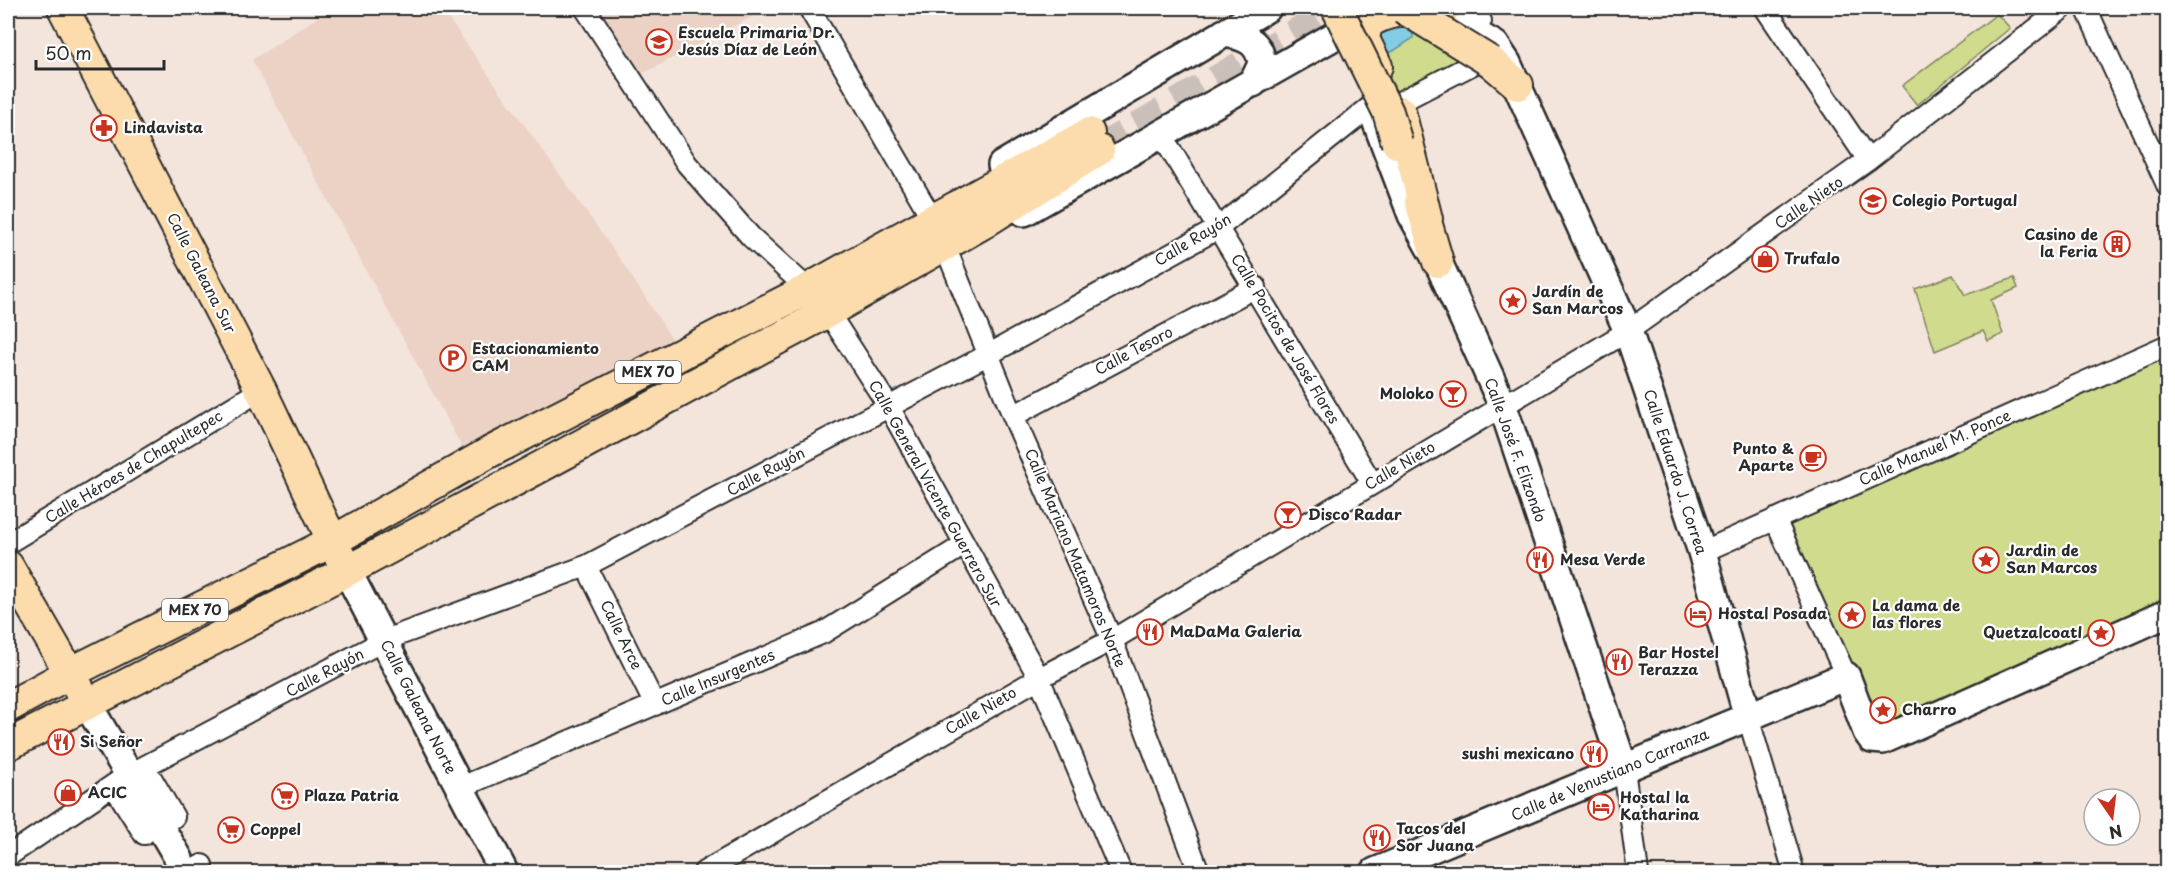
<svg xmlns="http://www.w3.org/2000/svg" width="2175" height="880" viewBox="0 0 2175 880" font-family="'Playpen Sans',sans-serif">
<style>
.built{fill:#ebd2c4}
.green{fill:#d0db8e;stroke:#7e835c;stroke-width:1.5}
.water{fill:#83cce4;stroke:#608c9a;stroke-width:1.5}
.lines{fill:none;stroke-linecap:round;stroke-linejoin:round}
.primary-tunnel{stroke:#cbc0b9;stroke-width:30;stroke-dasharray:30 15;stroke-linecap:butt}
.street-casing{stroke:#2b2b2b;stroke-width:24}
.secondary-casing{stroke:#2b2b2b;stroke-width:32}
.primary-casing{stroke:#2b2b2b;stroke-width:34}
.street{stroke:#fff;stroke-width:20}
.secondary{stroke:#fff;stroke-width:27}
.primary{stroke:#fcdcac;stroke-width:30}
.primary-bridge-casing{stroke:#2b2b2b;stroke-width:34;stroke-linecap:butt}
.primary-bridge{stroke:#fcdcac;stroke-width:30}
.labels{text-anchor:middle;stroke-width:4.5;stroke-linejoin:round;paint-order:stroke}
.shield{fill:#fff;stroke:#6b6b6b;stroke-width:1.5}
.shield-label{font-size:14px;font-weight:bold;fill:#2b2b2b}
.poi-label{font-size:15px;font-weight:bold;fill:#2b2b2b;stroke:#fff;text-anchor:start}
.street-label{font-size:15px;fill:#2b2b2b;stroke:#fff}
</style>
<rect width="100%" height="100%" fill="#f3e5dc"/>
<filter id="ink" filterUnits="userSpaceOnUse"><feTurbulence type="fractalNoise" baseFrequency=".0167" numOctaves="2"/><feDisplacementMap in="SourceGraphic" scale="12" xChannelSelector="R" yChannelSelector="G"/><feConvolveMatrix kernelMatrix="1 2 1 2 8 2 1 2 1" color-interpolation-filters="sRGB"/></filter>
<g filter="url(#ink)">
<path class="built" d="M 318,8 L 441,8 L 622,262 L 674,342 L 464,451 L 252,60 L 322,14 Z
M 592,8 L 769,8 L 638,76 Z"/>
<path class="green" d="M 1997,14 L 2010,28 L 1917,105 L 1902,86 Z
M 1389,16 L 1485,64 L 1404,106 L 1377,54 Z
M 1953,275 L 1965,295 L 2014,278 L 2018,288 L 1991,300 L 2003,334 L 1988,341 L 1983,331 L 1935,351 L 1915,289 Z
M 2167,354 L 2167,600 L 1878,726 L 1787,520 Z"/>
<path class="water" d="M 1383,22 L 1412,26 L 1413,38 L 1392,52 L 1383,51 L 1376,30 Z"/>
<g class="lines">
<path class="primary-tunnel" d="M 1099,150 L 1339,8"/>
<g class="street-casing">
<path id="street" d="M 585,8 L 687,164 L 751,237 L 808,289
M 809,8 L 933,220
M 1474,8 L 1481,21
M 1765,8 L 1868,160
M 2086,8 L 2168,187
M 1398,103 L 1477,62
M 1161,134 L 1372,483
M 945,246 L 1013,416 L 1112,640 L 1199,872
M 828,312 L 889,407 L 1039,678 L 1121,872
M 1013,416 L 1256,287
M 1775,519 L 1846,676
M 8,543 L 261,390
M 1702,552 L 2168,345
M 586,566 L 655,705
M 1748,717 L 1794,872
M 145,767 L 174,817
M 1624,769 L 1638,872
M 113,785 L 144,834
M 459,788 L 823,633 L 964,545
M 8,856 L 128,775 L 385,640 L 586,566 L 995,351 L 1217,229 L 1370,107
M 189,872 L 202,865
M 704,872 L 1039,678 L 1112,640 L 1628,331 L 1868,160 L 2063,8"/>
</g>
<g class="secondary-casing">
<path id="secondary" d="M 1431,8 L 1495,45 L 1507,63 L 1628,331 L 1702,552 L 1748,717
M 1224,33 C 1244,36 1260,41 1262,64 L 1253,83
M 1377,123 L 1412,215 L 1438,262 L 1502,404 L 1624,769
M 1002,165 L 1267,8
M 1024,212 L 1366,18
M 347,571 L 504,872
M 86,702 L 179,859
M 1375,872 L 1846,676 L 1867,732 L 1872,739 L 1883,740 L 2168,613"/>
</g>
<g class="primary-casing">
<path id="primary" d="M 63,8 L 261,390 L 341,559
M 1491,62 L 1518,85
M 1377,66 L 1364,39 L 1367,24 C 1388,8 1417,10 1442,14
M 1400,111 L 1427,219
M 1420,201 L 1438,262
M 8,566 L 79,689
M 8,707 L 70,673 L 331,542 L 490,452 L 808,289 L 1089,133
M 8,745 L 347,571 L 828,312 L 982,224 L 1099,150"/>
</g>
<use href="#street" class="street"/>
<use href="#secondary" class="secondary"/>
<use href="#primary" class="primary"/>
<g class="primary-bridge-casing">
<path id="primary-bridge" d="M 1337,8 L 1388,112 L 1397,143
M 1403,8 L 1491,62"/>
</g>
<use href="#primary-bridge" class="primary-bridge"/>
</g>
</g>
<defs>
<g id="school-ring" transform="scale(1.35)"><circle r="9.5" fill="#fff" stroke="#c8321e" stroke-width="1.5"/><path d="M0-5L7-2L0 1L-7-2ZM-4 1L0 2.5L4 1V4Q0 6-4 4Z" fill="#c8321e"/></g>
<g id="pharmacy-ring" transform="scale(1.35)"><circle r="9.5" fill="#fff" stroke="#c8321e" stroke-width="1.5"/><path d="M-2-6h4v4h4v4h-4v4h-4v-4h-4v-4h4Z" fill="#c8321e"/></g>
<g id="university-ring" transform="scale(1.35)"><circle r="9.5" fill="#fff" stroke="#c8321e" stroke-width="1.5"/><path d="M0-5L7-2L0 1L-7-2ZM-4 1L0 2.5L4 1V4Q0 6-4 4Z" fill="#c8321e"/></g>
<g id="building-ring" transform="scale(1.35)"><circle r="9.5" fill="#fff" stroke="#c8321e" stroke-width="1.5"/><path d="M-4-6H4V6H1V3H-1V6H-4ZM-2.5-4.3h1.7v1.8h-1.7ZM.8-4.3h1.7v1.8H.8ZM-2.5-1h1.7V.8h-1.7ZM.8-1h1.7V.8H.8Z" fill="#c8321e"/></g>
<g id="shop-ring" transform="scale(1.35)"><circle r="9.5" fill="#fff" stroke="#c8321e" stroke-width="1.5"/><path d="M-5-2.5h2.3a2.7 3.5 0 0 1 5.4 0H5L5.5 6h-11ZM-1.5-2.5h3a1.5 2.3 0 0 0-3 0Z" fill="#c8321e"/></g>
<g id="sight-ring" transform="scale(1.35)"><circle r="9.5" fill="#fff" stroke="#c8321e" stroke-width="1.5"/><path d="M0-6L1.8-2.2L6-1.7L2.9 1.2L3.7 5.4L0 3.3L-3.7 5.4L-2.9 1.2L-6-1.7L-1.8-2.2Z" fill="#c8321e"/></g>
<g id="parking-ring" transform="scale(1.35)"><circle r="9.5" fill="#fff" stroke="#c8321e" stroke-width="1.5"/><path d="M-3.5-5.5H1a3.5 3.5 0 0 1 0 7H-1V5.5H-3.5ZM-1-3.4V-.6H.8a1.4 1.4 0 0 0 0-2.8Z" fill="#c8321e"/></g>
<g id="bar-ring" transform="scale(1.35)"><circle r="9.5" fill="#fff" stroke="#c8321e" stroke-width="1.5"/><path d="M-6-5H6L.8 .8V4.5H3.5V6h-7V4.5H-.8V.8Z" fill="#c8321e"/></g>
<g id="cafe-ring" transform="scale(1.35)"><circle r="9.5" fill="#fff" stroke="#c8321e" stroke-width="1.5"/><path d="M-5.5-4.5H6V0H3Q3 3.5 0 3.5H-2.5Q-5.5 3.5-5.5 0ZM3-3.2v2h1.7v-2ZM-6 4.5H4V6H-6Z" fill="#c8321e"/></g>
<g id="restaurant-ring" transform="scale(1.35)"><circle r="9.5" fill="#fff" stroke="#c8321e" stroke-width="1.5"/><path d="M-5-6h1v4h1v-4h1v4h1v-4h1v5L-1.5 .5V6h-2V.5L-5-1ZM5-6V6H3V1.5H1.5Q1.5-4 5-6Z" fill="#c8321e"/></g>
<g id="hotel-ring" transform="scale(1.35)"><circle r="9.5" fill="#fff" stroke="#c8321e" stroke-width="1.5"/><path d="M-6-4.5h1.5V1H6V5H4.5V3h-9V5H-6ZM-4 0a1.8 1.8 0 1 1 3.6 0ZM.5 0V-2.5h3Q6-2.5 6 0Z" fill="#c8321e"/></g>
<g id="supermarket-ring" transform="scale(1.35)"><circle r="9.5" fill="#fff" stroke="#c8321e" stroke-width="1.5"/><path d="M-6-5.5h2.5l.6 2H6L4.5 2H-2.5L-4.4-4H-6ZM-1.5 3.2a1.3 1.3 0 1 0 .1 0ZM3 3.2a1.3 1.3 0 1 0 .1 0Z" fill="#c8321e"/></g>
</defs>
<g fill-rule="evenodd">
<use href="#school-ring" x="659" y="42"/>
<use href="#pharmacy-ring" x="104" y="128"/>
<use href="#university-ring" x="1873" y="201"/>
<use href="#building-ring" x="2117" y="244"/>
<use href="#shop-ring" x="1765" y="259"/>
<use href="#sight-ring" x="1513" y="301"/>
<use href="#parking-ring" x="453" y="358"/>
<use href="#bar-ring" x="1453" y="394"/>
<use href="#cafe-ring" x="1813" y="458"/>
<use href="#bar-ring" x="1288" y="515"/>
<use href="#restaurant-ring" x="1540" y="560"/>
<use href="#sight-ring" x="1986" y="560"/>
<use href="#hotel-ring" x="1698" y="614"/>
<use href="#sight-ring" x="1852" y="615"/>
<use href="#restaurant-ring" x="1150" y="632"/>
<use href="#sight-ring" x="2101" y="633"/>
<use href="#restaurant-ring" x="1619" y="662"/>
<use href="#sight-ring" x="1883" y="710"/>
<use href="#restaurant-ring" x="61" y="742"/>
<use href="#restaurant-ring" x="1594" y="754"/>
<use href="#shop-ring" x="68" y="793"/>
<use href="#supermarket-ring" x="285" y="796"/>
<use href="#hotel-ring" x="1601" y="807"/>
<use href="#supermarket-ring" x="231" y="830"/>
<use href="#restaurant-ring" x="1377" y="838"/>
</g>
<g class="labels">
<g class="shield">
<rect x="615" y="361" width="66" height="22" rx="4.5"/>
<rect x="162" y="599" width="66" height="22" rx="4.5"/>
</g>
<g class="shield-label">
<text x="648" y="377">MEX 70</text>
<text x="195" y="615">MEX 70</text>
</g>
<g class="poi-label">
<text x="678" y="38">Escuela Primaria Dr.<tspan x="678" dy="17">Jesús Díaz de León</tspan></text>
<text x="124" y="133">Lindavista</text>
<text x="1892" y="206">Colegio Portugal</text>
<text x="2098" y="240" text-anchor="end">Casino de<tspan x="2098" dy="17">la Feria</tspan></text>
<text x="1784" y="264">Trufalo</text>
<text x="1532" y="297">Jardín de<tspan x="1532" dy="17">San Marcos</tspan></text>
<text x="472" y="354">Estacionamiento<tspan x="472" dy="17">CAM</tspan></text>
<text x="1434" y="399" text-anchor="end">Moloko</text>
<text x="1794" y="454" text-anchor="end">Punto &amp;<tspan x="1794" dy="17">Aparte</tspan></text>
<text x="1308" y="520">Disco Radar</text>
<text x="2006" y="556">Jardin de<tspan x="2006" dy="17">San Marcos</tspan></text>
<text x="1560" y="565">Mesa Verde</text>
<text x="1872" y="611">La dama de<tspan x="1872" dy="17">las flores</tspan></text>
<text x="1718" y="619">Hostal Posada</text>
<text x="1170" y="637">MaDaMa Galeria</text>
<text x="2082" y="638" text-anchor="end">Quetzalcoatl</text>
<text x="1638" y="658">Bar Hostel<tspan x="1638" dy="17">Terazza</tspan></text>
<text x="1902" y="715">Charro</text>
<text x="80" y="747">Si Señor</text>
<text x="1574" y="759" text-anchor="end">sushi mexicano</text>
<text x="88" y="798">ACIC</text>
<text x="304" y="801">Plaza Patria</text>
<text x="1620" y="803">Hostal la<tspan x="1620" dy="17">Katharina</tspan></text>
<text x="1396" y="834">Tacos del<tspan x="1396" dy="17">Sor Juana</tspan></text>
<text x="250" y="835">Coppel</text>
</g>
<g class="street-label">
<text transform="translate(1809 203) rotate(-35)" y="5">Calle Nieto</text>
<text transform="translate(1193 240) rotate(-31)" y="5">Calle Rayón</text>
<text transform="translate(201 273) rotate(63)" y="5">Calle Galeana Sur</text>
<text transform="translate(1285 339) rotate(59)" y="5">Calle Pocitos de José Flores</text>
<text transform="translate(1134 351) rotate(-28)" y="5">Calle Tesoro</text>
<text transform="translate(1935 448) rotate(-24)" y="5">Calle Manuel M. Ponce</text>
<text transform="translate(1515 450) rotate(70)" y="5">Calle José F. Elizondo</text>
<text transform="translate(1400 466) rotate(-31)" y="5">Calle Nieto</text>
<text transform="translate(134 467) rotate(-31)" y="5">Calle Héroes de Chapultepec</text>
<text transform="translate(766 472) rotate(-28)" y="5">Calle Rayón</text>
<text transform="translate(1675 472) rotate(72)" y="5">Calle Eduardo J. Correa</text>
<text transform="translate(935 494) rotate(61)" y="5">Calle General Vicente Guerrero Sur</text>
<text transform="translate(1075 558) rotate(67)" y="5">Calle Mariano Matamoros Norte</text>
<text transform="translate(621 635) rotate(64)" y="5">Calle Arce</text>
<text transform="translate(325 673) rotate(-28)" y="5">Calle Rayón</text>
<text transform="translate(718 678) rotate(-23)" y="5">Calle Insurgentes</text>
<text transform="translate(418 707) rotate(63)" y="5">Calle Galeana Norte</text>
<text transform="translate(981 711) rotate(-30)" y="5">Calle Nieto</text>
<text transform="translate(1610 775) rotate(-23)" y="5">Calle de Venustiano Carranza</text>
</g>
</g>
<rect width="2175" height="880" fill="none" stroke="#fff" stroke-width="30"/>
<rect x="15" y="15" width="2145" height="850" fill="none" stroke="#2b2b2b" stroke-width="2" filter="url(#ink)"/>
<g transform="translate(2112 817) rotate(166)"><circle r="28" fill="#ffffff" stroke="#aaaaaa" stroke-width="1.5"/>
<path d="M0-4.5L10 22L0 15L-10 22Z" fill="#c8321e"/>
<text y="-9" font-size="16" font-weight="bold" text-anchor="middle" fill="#2b2b2b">N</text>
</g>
<path d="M36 60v9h128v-9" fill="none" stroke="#2b2b2b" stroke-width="3"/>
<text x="45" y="60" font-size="18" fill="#2b2b2b" stroke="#ffffff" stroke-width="4.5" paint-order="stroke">50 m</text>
</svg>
